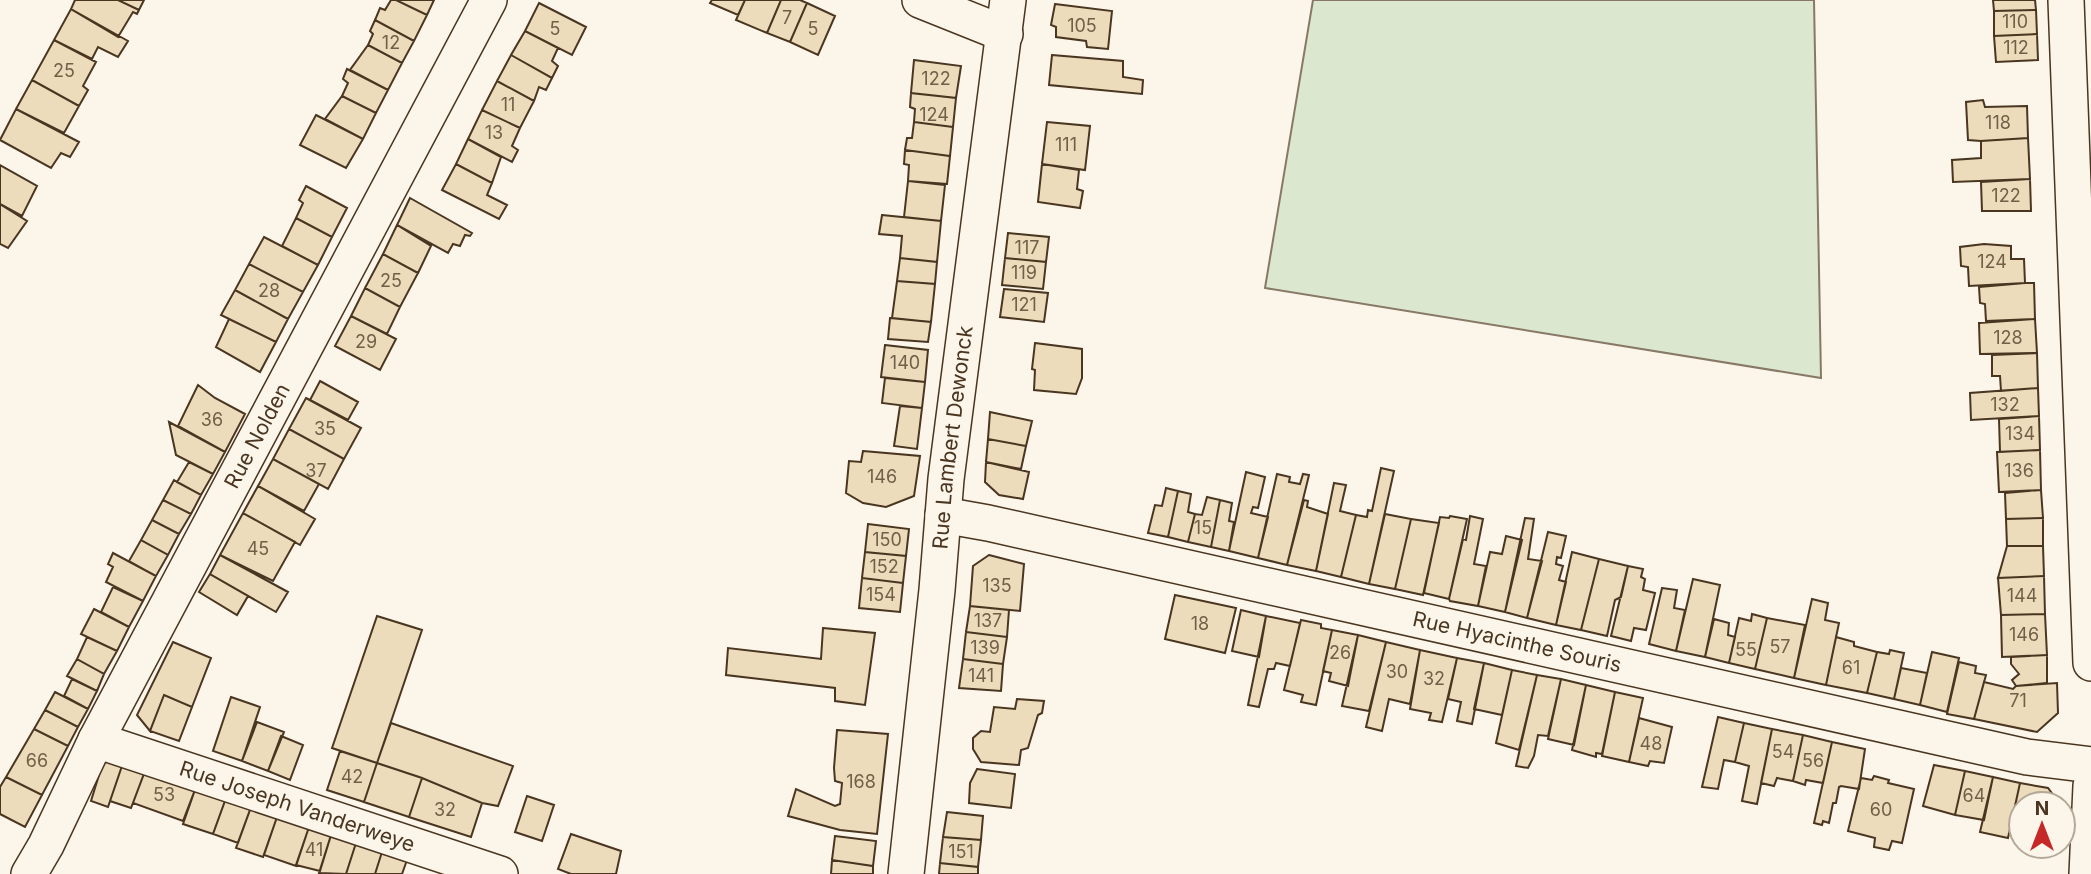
<svg xmlns="http://www.w3.org/2000/svg" width="2091" height="874" viewBox="0 0 2091 874" font-family="Inter,sans-serif">
<style>
.green{fill:#dce7d0;stroke:#887966;stroke-width:2}
.building{fill:#ecdcbc;stroke:#4a3520;stroke-width:2}
.lines{fill:none;stroke-linecap:round;stroke-linejoin:round}
.minor-casing{stroke:#4a3520;stroke-width:38}
.minor{stroke:#fbf6e9;stroke-width:35}
.labels{text-anchor:middle;stroke-width:5;stroke-linejoin:round;paint-order:stroke}
.number-label{font-size:18px;fill:#725f47}
.street-label{font-size:21px;fill:#4a3520;stroke:#fbf6e9}
</style>
<rect width="100%" height="100%" fill="#fbf6e9"/>
<path class="green" d="M 1313,0 L 1814,0 L 1821,378 L 1265,288 Z"/>
<path class="building" d="M 75,0 L 118,0 L 139,10 L 137,14 L 133,12 L 118,37 L 71,9 Z
M 118,0 L 144,0 L 139,10 Z
M 391,0 L 396,0 L 427,15 L 414,41 L 375,20 L 380,8 L 385,10 Z
M 396,0 L 434,0 L 427,15 Z
M 712,0 L 745,0 L 738,15 L 710,3 Z
M 745,0 L 781,0 L 767,33 L 736,20 Z
M 781,0 L 800,0 L 807,3 L 790,42 L 767,33 Z
M 1993,0 L 2035,0 L 2036,10 L 1994,11 Z
M 539,3 L 586,27 L 572,55 L 525,31 Z
M 807,3 L 835,16 L 818,55 L 790,42 Z
M 1055,4 L 1112,11 L 1108,49 L 1087,47 L 1086,41 L 1056,37 L 1056,27 L 1051,25 Z
M 71,9 L 128,41 L 118,57 L 98,47 L 92,59 L 54,40 Z
M 2036,10 L 2037,34 L 1994,36 L 1994,11 Z
M 375,20 L 414,41 L 402,63 L 368,45 L 373,34 L 370,31 Z
M 525,31 L 558,48 L 552,61 L 558,66 L 552,78 L 511,55 Z
M 2037,34 L 2038,60 L 1996,62 L 1994,36 Z
M 54,40 L 96,62 L 83,86 L 88,90 L 79,106 L 32,80 Z
M 368,45 L 402,63 L 388,90 L 350,70 Z
M 511,55 L 552,78 L 546,90 L 539,87 L 534,101 L 497,81 Z
M 1052,55 L 1123,61 L 1123,77 L 1143,80 L 1142,94 L 1049,85 Z
M 914,60 L 961,66 L 956,98 L 911,93 Z
M 347,69 L 388,90 L 376,113 L 342,96 L 348,83 L 343,79 Z
M 32,80 L 79,106 L 64,133 L 16,109 Z
M 497,81 L 534,101 L 520,128 L 482,110 Z
M 911,93 L 956,98 L 953,127 L 914,122 L 915,109 L 910,107 Z
M 342,96 L 376,113 L 363,139 L 325,119 Z
M 1983,100 L 1985,107 L 2027,106 L 2028,138 L 1981,141 L 1968,140 L 1966,102 Z
M 16,109 L 79,142 L 70,157 L 61,153 L 51,168 L 0,140 Z
M 482,110 L 520,128 L 512,146 L 518,150 L 512,162 L 468,139 Z
M 316,115 L 363,139 L 346,168 L 300,145 Z
M 914,122 L 953,127 L 950,156 L 905,150 L 907,138 L 912,138 Z
M 1047,122 L 1090,126 L 1085,170 L 1042,164 Z
M 2028,138 L 2030,179 L 1953,182 L 1952,160 L 1981,158 L 1981,141 Z
M 468,139 L 501,157 L 492,183 L 456,164 Z
M 905,150 L 950,156 L 947,184 L 908,181 L 909,165 L 904,164 Z
M 456,164 L 492,183 L 487,195 L 507,205 L 499,219 L 442,190 Z
M 1042,164 L 1079,170 L 1077,189 L 1083,191 L 1080,208 L 1038,202 Z
M 0,165 L 37,186 L 22,216 L 0,204 Z
M 2030,179 L 2031,211 L 1982,211 L 1981,182 Z
M 908,181 L 945,185 L 941,221 L 904,217 Z
M 306,186 L 347,208 L 332,237 L 296,218 L 303,203 L 299,200 Z
M 410,198 L 472,233 L 470,236 L 465,235 L 460,246 L 453,244 L 448,253 L 397,225 Z
M 0,204 L 27,221 L 8,248 L 0,244 Z
M 882,215 L 941,221 L 937,262 L 900,258 L 902,236 L 879,234 Z
M 296,218 L 332,237 L 318,265 L 282,246 Z
M 397,225 L 431,246 L 418,273 L 383,254 Z
M 1008,233 L 1049,237 L 1046,262 L 1005,258 Z
M 264,237 L 318,265 L 303,292 L 249,264 Z
M 1984,244 L 2011,246 L 2011,259 L 2024,259 L 2025,283 L 1969,286 L 1968,267 L 1961,266 L 1960,247 Z
M 383,254 L 418,273 L 400,307 L 365,288 Z
M 900,258 L 937,262 L 935,284 L 897,281 Z
M 1005,258 L 1046,262 L 1043,289 L 1002,285 Z
M 249,264 L 303,292 L 288,319 L 235,290 Z
M 897,281 L 935,284 L 931,322 L 892,318 Z
M 2025,283 L 2034,283 L 2035,319 L 1986,321 L 1985,304 L 1980,303 L 1979,287 Z
M 365,288 L 400,307 L 387,334 L 351,316 Z
M 1004,289 L 1048,293 L 1044,322 L 1000,317 Z
M 235,290 L 288,319 L 276,342 L 221,315 Z
M 351,316 L 396,339 L 380,370 L 335,346 Z
M 890,318 L 931,322 L 928,342 L 888,339 Z
M 229,319 L 276,342 L 260,372 L 216,347 Z
M 2035,319 L 2037,353 L 1980,354 L 1979,323 Z
M 1035,343 L 1082,349 L 1082,378 L 1076,394 L 1034,390 L 1035,370 L 1032,369 Z
M 885,345 L 928,350 L 925,382 L 881,377 Z
M 2037,353 L 2038,388 L 2001,391 L 2000,376 L 1992,376 L 1992,355 Z
M 885,378 L 925,382 L 922,408 L 882,403 Z
M 320,381 L 358,402 L 348,420 L 310,400 Z
M 198,385 L 215,398 L 245,414 L 225,452 L 178,426 Z
M 2038,388 L 2039,416 L 1971,420 L 1970,393 Z
M 306,398 L 361,428 L 344,459 L 289,429 Z
M 900,406 L 922,408 L 917,449 L 894,446 Z
M 990,412 L 1032,421 L 1026,446 L 988,439 Z
M 2039,416 L 2040,450 L 2000,452 L 1999,419 Z
M 169,422 L 225,452 L 213,474 L 176,455 Z
M 289,429 L 344,459 L 328,489 L 273,459 Z
M 988,439 L 1026,446 L 1021,469 L 986,462 Z
M 2040,450 L 2041,490 L 1999,492 L 1997,452 Z
M 863,451 L 920,456 L 914,496 L 886,507 L 863,503 L 846,493 L 849,461 L 861,462 Z
M 273,459 L 319,484 L 304,511 L 258,486 Z
M 189,462 L 213,474 L 201,495 L 177,482 Z
M 986,462 L 1029,472 L 1023,499 L 999,495 L 985,482 Z
M 1381,468 L 1394,471 L 1369,584 L 1341,577 L 1356,515 L 1367,517 L 1368,510 L 1372,511 Z
M 1246,472 L 1265,477 L 1258,508 L 1253,507 L 1251,513 L 1268,517 L 1258,558 L 1229,551 Z
M 1277,474 L 1290,477 L 1289,482 L 1300,484 L 1303,474 L 1309,475 L 1287,565 L 1258,558 Z
M 174,480 L 201,495 L 191,514 L 163,500 Z
M 1334,483 L 1346,485 L 1340,511 L 1356,515 L 1341,577 L 1316,571 Z
M 258,486 L 315,519 L 300,545 L 243,513 Z
M 1166,488 L 1178,491 L 1168,537 L 1148,533 L 1155,505 L 1162,506 Z
M 2041,490 L 2043,518 L 2006,519 L 2005,493 Z
M 1178,491 L 1191,494 L 1188,512 L 1195,514 L 1188,542 L 1168,537 Z
M 1207,497 L 1220,500 L 1211,547 L 1188,542 L 1195,514 L 1202,515 Z
M 163,500 L 191,514 L 179,534 L 152,520 Z
M 1220,500 L 1232,503 L 1229,521 L 1234,522 L 1229,551 L 1211,547 Z
M 1304,500 L 1308,501 L 1307,507 L 1328,514 L 1316,571 L 1287,565 Z
M 243,513 L 295,542 L 273,581 L 220,555 Z
M 1385,514 L 1411,519 L 1395,589 L 1369,584 Z
M 1450,516 L 1467,519 L 1449,599 L 1424,593 L 1440,517 L 1449,518 Z
M 1470,516 L 1483,519 L 1474,564 L 1486,566 L 1478,606 L 1450,601 L 1449,599 L 1463,539 L 1466,540 Z
M 1525,518 L 1534,519 L 1528,559 L 1542,561 L 1527,618 L 1505,612 Z
M 2043,518 L 2043,546 L 2007,546 L 2006,519 Z
M 1411,519 L 1439,523 L 1423,595 L 1395,589 Z
M 152,520 L 179,534 L 168,555 L 141,540 Z
M 868,524 L 909,529 L 906,556 L 865,552 Z
M 1548,532 L 1566,536 L 1561,558 L 1557,557 L 1556,564 L 1563,566 L 1559,580 L 1566,582 L 1556,625 L 1527,618 Z
M 1506,536 L 1522,540 L 1505,612 L 1478,606 L 1490,552 L 1502,554 Z
M 141,540 L 168,555 L 156,576 L 129,561 Z
M 2007,546 L 2043,546 L 2044,576 L 1998,578 Z
M 865,552 L 906,556 L 903,583 L 862,578 Z
M 1572,552 L 1599,559 L 1581,630 L 1556,625 Z
M 113,553 L 156,576 L 143,601 L 106,582 L 113,567 L 108,564 Z
M 220,555 L 288,592 L 276,612 L 210,574 Z
M 989,555 L 1024,564 L 1020,611 L 970,606 L 973,566 Z
M 1599,559 L 1628,566 L 1621,597 L 1615,600 L 1607,636 L 1581,630 Z
M 1628,566 L 1643,569 L 1641,577 L 1645,579 L 1643,590 L 1655,593 L 1646,630 L 1634,628 L 1631,641 L 1611,636 Z
M 210,574 L 248,596 L 237,615 L 199,592 Z
M 2044,576 L 2045,614 L 2001,615 L 1998,578 Z
M 862,578 L 903,583 L 900,612 L 859,608 Z
M 1693,579 L 1720,585 L 1705,657 L 1676,651 Z
M 113,587 L 143,601 L 129,627 L 101,612 Z
M 1662,588 L 1677,590 L 1674,608 L 1685,610 L 1676,651 L 1649,644 Z
M 1175,595 L 1236,608 L 1225,653 L 1165,639 Z
M 1812,599 L 1828,603 L 1825,620 L 1839,623 L 1826,685 L 1794,678 Z
M 970,606 L 1009,610 L 1007,637 L 966,632 Z
M 94,609 L 129,627 L 117,651 L 81,634 Z
M 1241,610 L 1266,616 L 1259,657 L 1232,651 Z
M 1752,614 L 1767,618 L 1755,669 L 1729,663 L 1739,618 L 1751,621 Z
M 2045,614 L 2047,655 L 2002,657 L 2001,615 Z
M 377,616 L 422,630 L 377,763 L 332,748 Z
M 1266,616 L 1300,623 L 1290,666 L 1276,663 L 1274,669 L 1268,669 L 1259,707 L 1248,705 Z
M 1767,618 L 1805,625 L 1794,678 L 1755,669 Z
M 1714,619 L 1729,623 L 1728,635 L 1735,637 L 1729,663 L 1705,657 Z
M 1301,620 L 1321,624 L 1321,628 L 1332,630 L 1316,705 L 1301,702 L 1303,695 L 1284,690 Z
M 823,628 L 875,633 L 865,705 L 835,701 L 835,688 L 726,675 L 728,648 L 821,659 Z
M 1332,630 L 1358,635 L 1348,686 L 1329,681 L 1331,673 L 1323,671 Z
M 966,632 L 1007,637 L 1003,664 L 963,659 Z
M 1358,635 L 1386,642 L 1369,711 L 1342,706 Z
M 87,637 L 117,651 L 104,674 L 77,659 Z
M 1836,637 L 1854,642 L 1854,646 L 1877,652 L 1867,693 L 1826,685 Z
M 173,642 L 211,658 L 192,707 L 164,695 L 150,731 L 137,715 Z
M 1386,642 L 1420,650 L 1410,704 L 1389,699 L 1382,731 L 1366,727 Z
M 1420,650 L 1457,658 L 1442,722 L 1429,720 L 1431,713 L 1410,709 Z
M 1890,650 L 1904,653 L 1894,699 L 1867,693 L 1877,652 L 1889,654 Z
M 1932,652 L 1959,658 L 1947,712 L 1920,705 Z
M 2047,655 L 2047,683 L 2016,686 L 2012,680 L 2019,674 L 2011,664 L 2011,657 Z
M 1457,658 L 1484,663 L 1472,724 L 1457,721 L 1461,702 L 1448,699 Z
M 77,659 L 104,674 L 97,691 L 67,676 Z
M 963,659 L 1003,664 L 1001,691 L 959,688 Z
M 1959,662 L 1976,666 L 1975,673 L 1986,675 L 1974,719 L 1947,714 Z
M 1484,663 L 1512,670 L 1502,715 L 1474,709 Z
M 1901,668 L 1927,673 L 1920,705 L 1894,699 Z
M 1512,670 L 1537,675 L 1519,750 L 1496,743 Z
M 1537,675 L 1561,679 L 1548,736 L 1538,735 L 1534,756 L 1528,768 L 1516,766 Z
M 72,679 L 97,691 L 88,709 L 64,696 Z
M 1561,679 L 1586,685 L 1574,745 L 1548,739 Z
M 1984,682 L 2013,689 L 2016,686 L 2057,683 L 2058,713 L 2037,732 L 1974,719 Z
M 1586,685 L 1615,692 L 1602,754 L 1596,753 L 1596,757 L 1572,750 Z
M 55,692 L 88,709 L 78,727 L 45,710 Z
M 1615,692 L 1643,698 L 1629,762 L 1602,756 Z
M 164,695 L 192,707 L 179,741 L 150,731 Z
M 231,697 L 260,707 L 242,761 L 213,751 Z
M 1017,699 L 1044,701 L 1042,713 L 1038,715 L 1028,748 L 1021,750 L 1019,765 L 981,762 L 973,749 L 973,738 L 981,731 L 990,732 L 994,707 L 1015,709 Z
M 45,710 L 78,727 L 68,746 L 34,729 Z
M 1718,717 L 1744,723 L 1735,762 L 1724,760 L 1718,789 L 1702,787 Z
M 1639,718 L 1672,727 L 1664,763 L 1650,761 L 1648,766 L 1629,762 Z
M 257,722 L 284,732 L 268,771 L 242,761 Z
M 391,723 L 513,766 L 498,806 L 482,803 L 422,778 L 377,763 Z
M 1744,723 L 1772,729 L 1757,804 L 1742,801 L 1749,766 L 1735,762 Z
M 34,729 L 68,746 L 42,795 L 6,777 Z
M 1772,729 L 1803,735 L 1793,781 L 1777,778 L 1774,786 L 1761,783 Z
M 837,730 L 888,734 L 877,834 L 840,830 L 788,816 L 796,789 L 835,806 L 840,804 L 842,783 L 835,781 L 834,768 Z
M 1803,735 L 1832,742 L 1823,783 L 1806,780 L 1805,785 L 1793,781 Z
M 281,736 L 303,745 L 290,780 L 268,771 Z
M 1832,742 L 1865,749 L 1859,789 L 1841,786 L 1839,787 L 1836,803 L 1833,803 L 1829,823 L 1823,821 L 1822,825 L 1814,823 Z
M 340,751 L 377,763 L 364,802 L 327,790 Z
M 112,760 L 123,763 L 108,807 L 91,801 L 103,762 Z
M 123,763 L 145,771 L 131,808 L 110,801 Z
M 377,763 L 422,778 L 409,817 L 364,802 Z
M 1934,765 L 1965,771 L 1955,815 L 1923,806 Z
M 977,769 L 1015,774 L 1011,808 L 969,803 L 970,783 Z
M 145,771 L 196,787 L 183,821 L 133,803 Z
M 1965,771 L 1993,777 L 1984,820 L 1955,815 Z
M 1874,776 L 1889,780 L 1888,783 L 1914,789 L 1902,843 L 1892,841 L 1889,850 L 1874,847 L 1875,838 L 1848,831 L 1861,778 L 1872,780 Z
M 6,777 L 42,795 L 25,827 L 0,814 L 0,787 Z
M 1993,777 L 2020,783 L 2008,838 L 1980,832 Z
M 422,778 L 482,803 L 471,837 L 409,817 Z
M 2020,783 L 2048,788 L 2057,800 L 2057,804 L 2021,804 L 2021,822 L 2012,820 Z
M 196,787 L 226,798 L 213,834 L 183,824 Z
M 527,796 L 554,805 L 542,841 L 515,832 Z
M 226,798 L 251,807 L 238,843 L 213,834 Z
M 251,807 L 277,817 L 263,857 L 236,848 Z
M 947,812 L 983,816 L 981,840 L 943,837 Z
M 277,817 L 309,827 L 296,866 L 264,855 Z
M 309,827 L 331,835 L 320,871 L 296,865 Z
M 571,834 L 621,851 L 616,874 L 571,874 L 558,869 Z
M 331,835 L 356,843 L 346,874 L 319,873 Z
M 835,836 L 876,841 L 873,866 L 832,860 Z
M 943,837 L 981,840 L 978,867 L 940,863 Z
M 356,843 L 382,852 L 375,874 L 346,874 Z
M 382,852 L 407,860 L 402,874 L 375,874 Z
M 832,860 L 873,866 L 873,874 L 831,874 Z
M 940,863 L 978,867 L 978,874 L 939,874 Z"/>
<g class="lines">
<g class="minor-casing">
<g id="minor">
<path d="M 920,0 L 1005,34"/>
<path d="M 2066,0 L 2091,663"/>
<path id="s1" d="M 943,515 L 988,523 L 2027,757 L 2091,765"/>
<path id="s2" d="M 96,740 L 500,874"/>
<path id="s3" d="M 29,874 L 46,845 L 96,740 L 489,0"/>
<path id="s4" d="M 906,874 L 937,590 L 946,479 L 1008,0"/>
<path d="M 2087,874 L 2091,786"/>
</g>
</g>
<use href="#minor" class="minor"/>
</g>
<g class="labels">
<g class="number-label">
<text x="787" y="24">7</text>
<text x="2015" y="28">110</text>
<text x="1082" y="32">105</text>
<text x="555" y="35">5</text>
<text x="813" y="35">5</text>
<text x="391" y="49">12</text>
<text x="2016" y="54">112</text>
<text x="64" y="77">25</text>
<text x="936" y="85">122</text>
<text x="508" y="111">11</text>
<text x="934" y="121">124</text>
<text x="1998" y="129">118</text>
<text x="494" y="139">13</text>
<text x="1066" y="151">111</text>
<text x="2006" y="202">122</text>
<text x="1027" y="254">117</text>
<text x="1992" y="268">124</text>
<text x="1024" y="279">119</text>
<text x="391" y="287">25</text>
<text x="269" y="297">28</text>
<text x="1024" y="311">121</text>
<text x="2008" y="344">128</text>
<text x="366" y="348">29</text>
<text x="905" y="369">140</text>
<text x="2005" y="411">132</text>
<text x="212" y="426">36</text>
<text x="325" y="435">35</text>
<text x="2020" y="440">134</text>
<text x="316" y="477">37</text>
<text x="2019" y="477">136</text>
<text x="882" y="483">146</text>
<text x="1203" y="534">15</text>
<text x="887" y="546">150</text>
<text x="258" y="555">45</text>
<text x="884" y="573">152</text>
<text x="997" y="592">135</text>
<text x="881" y="601">154</text>
<text x="2022" y="602">144</text>
<text x="988" y="627">137</text>
<text x="1200" y="630">18</text>
<text x="2024" y="641">146</text>
<text x="1780" y="653">57</text>
<text x="985" y="654">139</text>
<text x="1746" y="656">55</text>
<text x="1340" y="659">26</text>
<text x="1851" y="674">61</text>
<text x="1397" y="678">30</text>
<text x="981" y="682">141</text>
<text x="1434" y="685">32</text>
<text x="2018" y="707">71</text>
<text x="1651" y="750">48</text>
<text x="1783" y="758">54</text>
<text x="37" y="767">66</text>
<text x="1813" y="767">56</text>
<text x="352" y="783">42</text>
<text x="861" y="788">168</text>
<text x="164" y="801">53</text>
<text x="1974" y="802">64</text>
<text x="445" y="816">32</text>
<text x="1881" y="816">60</text>
<text x="314" y="856">41</text>
<text x="961" y="858">151</text>
</g>
<g class="street-label">
<text dy="7" stroke="none"><textPath href="#s3" startOffset="494">Rue Nolden</textPath></text>
<text dy="7" stroke="none"><textPath href="#s4" startOffset="439">Rue Lambert Dewonck</textPath></text>
<text dy="7" stroke="none"><textPath href="#s1" startOffset="588">Rue Hyacinthe Souris</textPath></text>
<text dy="7" stroke="none"><textPath href="#s2" startOffset="212">Rue Joseph Vanderweye</textPath></text>
</g>
</g>
<g transform="translate(2042 825)"><circle r="33" fill="#fbf6e9" stroke="#b4a999" stroke-width="2"/>
<path d="M0-5L12 26L0 18L-12 26Z" fill="#c62828"/>
<text y="-10" font-size="19" font-weight="bold" text-anchor="middle" fill="#4a3520">N</text>
</g>
</svg>
